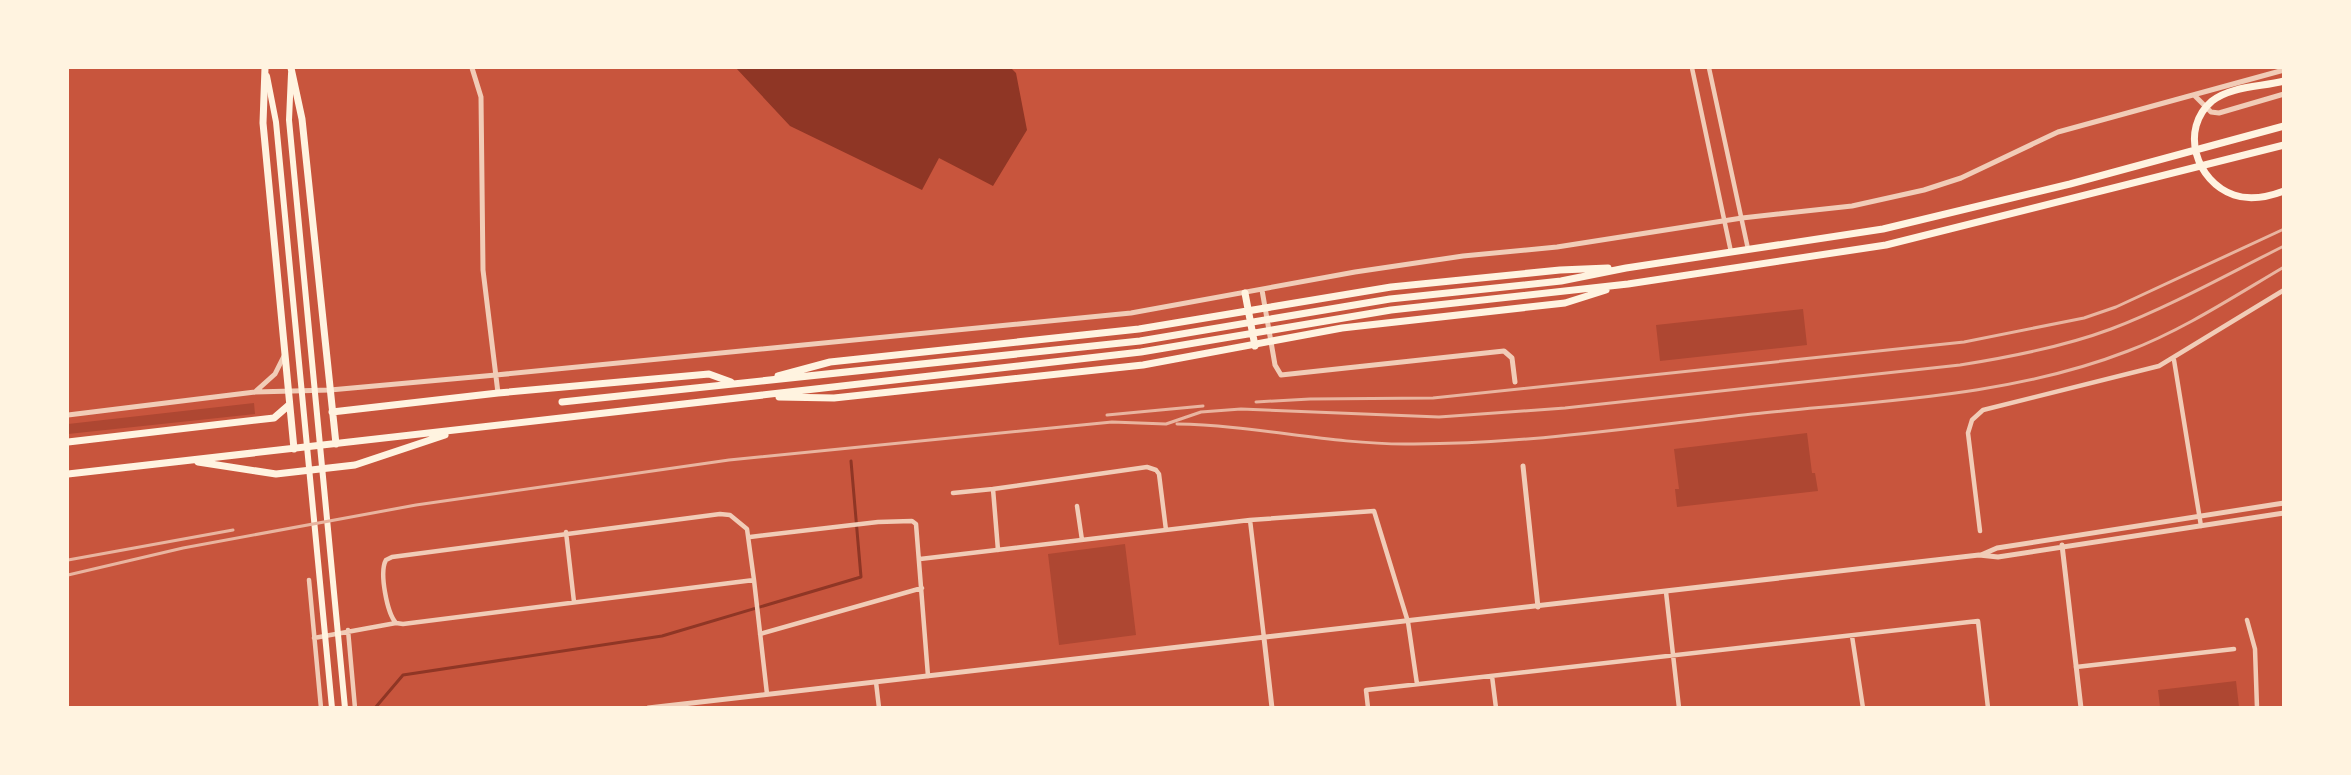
<svg xmlns="http://www.w3.org/2000/svg" width="2351" height="775" viewBox="0 0 2351 775" font-family="'Archivo Narrow',sans-serif">
<style>
.green{fill:#ae4732}
.water{fill:#8f3625}
.lines{fill:none;stroke-linecap:round;stroke-linejoin:round}
.stream{stroke:#8f3625;stroke-width:3}
.minor{stroke:#f1ccb7;stroke-width:4.5}
.tertiary{stroke:#f1ccb7;stroke-width:5}
.secondary{stroke:#fff3e0;stroke-width:6}
.primary{stroke:#fff3e0;stroke-width:7}
.rail{stroke:#e9b49f;stroke-width:3}
</style>
<rect width="100%" height="100%" fill="#c8553d"/>
<path class="green" d="M 1803,309 L 1807,345 L 1660,361 L 1656,325 Z
M 254,403 L 255,414 L 68,434 L 68,424 Z
M 1807,433 L 1812,473 L 1815,473 L 1818,491 L 1677,507 L 1675,489 L 1679,489 L 1674,449 Z
M 1125,544 L 1136,635 L 1059,645 L 1048,554 Z
M 2236,681 L 2239,707 L 2160,707 L 2158,690 Z"/>
<path class="water" d="M 736,68 L 1011,68 L 1016,73 L 1027,130 L 993,186 L 939,158 L 922,190 L 790,126 Z"/>
<g class="lines">
<path class="stream" d="M 375,708 L 403,675 L 662,636 L 861,577 L 851,461"/>
<path class="minor" d="M 1692,68 L 1731,252
M 1709,68 L 1748,249
M 2174,360 L 2201,526
M 953,493 L 993,489
M 1077,506 L 1082,540
M 720,514 L 730,515 L 747,529 L 754,580 L 403,624 L 396,623 C 387,613 379,572 386,560 L 392,557 Z
M 1250,520 L 1374,511 L 1408,622 L 1417,684
M 1980,531 L 1968,433 L 1972,420 L 1983,410 L 2159,366 L 2284,290
M 566,532 L 574,602
M 750,537 L 878,522 L 912,521 L 916,524 L 928,676
M 998,550 L 993,489 L 1147,467 L 1156,470 L 1159,474 L 1166,530
M 920,559 L 1250,520 L 1264,638
M 309,580 L 321,708
M 754,580 L 767,694
M 1666,592 L 1679,708
M 2247,620 L 2255,649 L 2257,708
M 348,630 L 355,708
M 760,634 L 922,588
M 1852,636 L 1863,708
M 314,638 L 396,623
M 2076,667 L 2234,649
M 1492,676 L 1496,708
M 876,682 L 879,708
M 1368,708 L 1366,690 L 1978,621 L 1988,708"/>
<path class="tertiary" d="M 472,68 L 481,97 L 483,270 L 498,393
M 2194,95 L 2211,112 L 2219,113 L 2284,94
M 1262,290 L 1275,365 L 1281,375 L 1504,351 L 1512,358 L 1515,382
M 255,392 L 275,374 L 285,354
M 68,415 L 255,392 L 330,390 L 496,375 L 1131,313 L 1355,272 L 1463,256 L 1557,247 L 1742,218 L 1852,206 L 1924,190 L 1961,178 L 2058,132 L 2284,70
M 1523,466 L 1538,607
M 2062,545 L 2081,708
M 1981,555 L 1997,548 L 2284,503
M 1264,638 L 1272,708
M 648,708 L 1979,555 L 1998,557 L 2284,513"/>
<path class="secondary" d="M 291,74 L 289,120 L 345,708
M 267,76 L 276,122 L 332,708"/>
<path class="primary" d="M 265,68 L 263,123 L 294,449
M 291,68 L 302,119 L 336,444
M 2284,81 C 2261,87 2231,86 2212,101 C 2179,129 2196,182 2234,195 C 2251,201 2268,197 2284,191
M 1245,293 L 1255,346
M 778,376 L 830,362 L 1139,329 L 1391,287 L 1560,270 L 1608,268
M 779,397 L 834,398 L 1143,365 L 1342,328 L 1565,303 L 1606,290
M 562,402 L 1140,341 L 1390,299 L 1561,281 L 1626,268 L 1883,229 L 2070,184 L 2284,126
M 332,412 L 498,393 L 709,374 L 731,382
M 68,442 L 274,418 L 289,405
M 198,462 L 276,474 L 355,465 L 445,435
M 68,474 L 1141,352 L 1391,310 L 1628,284 L 1886,245 L 2284,145"/>
<path class="rail" d="M 1256,402 L 1310,399 L 1433,398 L 1964,342 L 2084,318 L 2116,307 L 2284,229
M 1107,415 L 1203,406
M 1177,424 C 1254,425 1328,444 1405,444 C 1520,445 1637,427 1752,414 C 1876,401 2010,397 2128,351 C 2183,330 2233,297 2284,267
M 68,560 L 233,530
M 68,575 L 183,548 L 416,505 L 729,460 L 1112,422 L 1166,424 L 1201,412 L 1241,409 L 1439,417 L 1565,408 L 1960,365 C 2011,357 2063,347 2111,329 C 2171,306 2226,275 2284,246"/>
</g>
<rect width="2351" height="775" fill="none" stroke="#fff3e0" stroke-width="138"/>
</svg>
